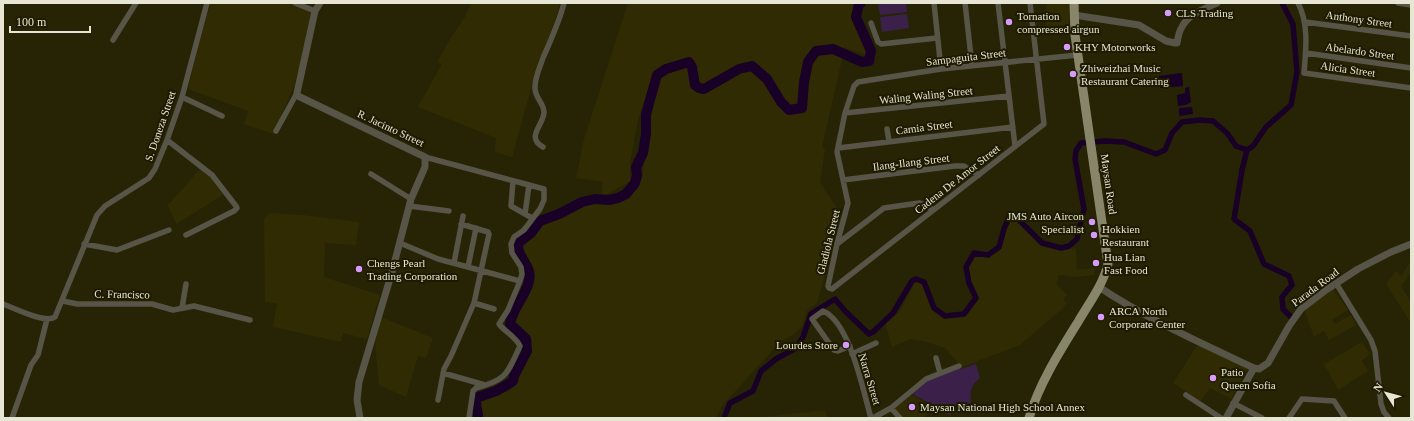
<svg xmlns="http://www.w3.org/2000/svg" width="1414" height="421" viewBox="0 0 1414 421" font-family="'Times New Roman',serif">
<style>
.built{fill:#302b03}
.green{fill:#3b2049}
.water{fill:#190026}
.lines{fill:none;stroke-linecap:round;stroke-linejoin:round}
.canal{stroke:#190026;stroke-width:5.5}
.river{stroke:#190026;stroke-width:10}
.minor{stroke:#565547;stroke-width:5.5}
.tertiary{stroke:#565547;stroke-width:7}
.primary{stroke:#88866a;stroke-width:9}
.poi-dot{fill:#d79bf9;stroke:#1e1a00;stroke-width:1.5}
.labels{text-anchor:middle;stroke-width:4;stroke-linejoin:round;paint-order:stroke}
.poi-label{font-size:11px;fill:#e7e6d4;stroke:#1e1a00;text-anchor:start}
.street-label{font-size:11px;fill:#e7e6d4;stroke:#1e1a00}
</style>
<rect width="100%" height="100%" fill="#272405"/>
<path class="built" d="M 211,3 L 291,3 L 311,11 L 302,59 L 292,91 L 273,134 L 244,124 L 248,111 L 188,89 L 203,28 Z
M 471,3 L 560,3 L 556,18 L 534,78 L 512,157 L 495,152 L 496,138 L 418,107 L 442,64 L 437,62 L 452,36 L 465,17 Z
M 628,3 L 857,3 L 854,18 L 867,55 L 843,47 L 843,55 L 822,147 L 825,149 L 820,183 L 842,215 L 817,303 L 807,311 L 802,327 L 792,336 L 781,341 L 722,406 L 716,418 L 482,418 L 482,400 L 510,389 L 527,356 L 531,341 L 515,322 L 534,273 L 523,248 L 542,222 L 569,213 L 582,204 L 597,201 L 615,202 L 636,190 L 642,178 L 658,76 L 655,72 L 638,120 L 630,164 L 630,182 L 601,197 L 603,182 L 576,178 L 584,139 Z
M 1046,3 L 1070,3 L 1069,25 L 1046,26 Z
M 200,169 L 209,176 L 223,195 L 176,224 L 168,205 Z
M 269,213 L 303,215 L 359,222 L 356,245 L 325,243 L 324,277 L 380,295 L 367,339 L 343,333 L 341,342 L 273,327 L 277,303 L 265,302 L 264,219 Z
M 1015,217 L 1040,245 L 1063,250 L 1076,248 L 1077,270 L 1095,268 L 1094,275 L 1075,277 L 1059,275 L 1056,284 L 1067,295 L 1063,299 L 1067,303 L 1063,308 L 1020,345 L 962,367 L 945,348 L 927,342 L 911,339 L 892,347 L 885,323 L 898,313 L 903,306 L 915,282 L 922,283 L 932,309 L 945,317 L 965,314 L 977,299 L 971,283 L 968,268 L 975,254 L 989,256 L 1000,247 L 1005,230 L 1009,218 Z
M 1411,261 L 1411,272 L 1401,286 L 1411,302 L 1411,323 L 1386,284 L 1396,271 L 1401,276 Z
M 1333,289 L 1348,310 L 1332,320 L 1335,324 L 1351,315 L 1356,325 L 1329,340 L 1324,331 L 1314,337 L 1304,309 Z
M 381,317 L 433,338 L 426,358 L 418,356 L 406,397 L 379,385 L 375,344 Z
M 1362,342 L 1370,354 L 1362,361 L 1368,371 L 1338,390 L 1324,364 Z
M 1198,344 L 1247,368 L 1246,371 L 1231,399 L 1210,388 L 1201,401 L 1173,383 Z
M 910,394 L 931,406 L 924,418 L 902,418 L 893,408 Z
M 825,410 L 827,418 L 764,418 L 764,417 Z"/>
<path class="green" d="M 878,3 L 906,3 L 907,12 L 880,15 Z
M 907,14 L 909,28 L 882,32 L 880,17 Z
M 976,364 L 980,378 C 970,386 970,391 971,403 L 956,405 L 950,415 L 911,393 L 927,380 L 959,367 L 961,369 Z"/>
<path class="water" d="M 1182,73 L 1183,86 L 1160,88 L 1159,76 Z
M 1189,87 L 1191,102 L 1186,105 L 1178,106 L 1177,95 L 1185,93 L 1185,88 Z
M 1192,107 L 1193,114 L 1179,116 L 1179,108 Z"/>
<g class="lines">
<path class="canal" d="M 1247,150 L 1242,170 L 1234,219 L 1250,231 L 1264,264 L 1289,276 L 1292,285 L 1282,297 L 1283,309 L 1291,317
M 724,418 L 730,403 L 753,391 L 761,371 L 776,359 L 796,348 L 803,337 L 811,314 L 835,299 L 845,311 L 869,334 L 873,332 L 893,313 L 912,281 L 916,279 L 924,282 L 934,308 L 945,316 L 964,314 L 976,298 L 969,283 L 966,267 L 974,253 L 988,255 L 999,247 L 1004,229 L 1009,217 L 1015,216 L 1042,243 L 1061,248 L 1069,246 L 1077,239 L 1084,209 L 1075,159 L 1076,151 L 1081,143 L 1105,141 L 1124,142 L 1156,154 L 1165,150 L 1172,133 L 1182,122 L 1200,120 L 1213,121 L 1227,133 L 1236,146 L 1247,150 L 1253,146 L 1266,127 L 1291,105 L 1297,72 L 1293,24 L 1282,3"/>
<path class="river" d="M 478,418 C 479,411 474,406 476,398 L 496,391 L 507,385 L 513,381 L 514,376 L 527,351 L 526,339 L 510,324 C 512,309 526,296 529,281 C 533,265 516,258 518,243 L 531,233 L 540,221 L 559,214 L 582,202 L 595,199 L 609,200 L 618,198 L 626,194 L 635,183 L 637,175 L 636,167 L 643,153 L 646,134 L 646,114 L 657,75 L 666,69 L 689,62 L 692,67 L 695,85 L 699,88 L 704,89 L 739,69 L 752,66 L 767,79 L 781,102 L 789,110 L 802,108 L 804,82 L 808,62 L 816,51 L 833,49 L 862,62 L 869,61 L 871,51 L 856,17 L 859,4 L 861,3"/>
<path class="minor" d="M 295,3 L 315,11
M 934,3 L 941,69
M 965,3 L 972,66
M 998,3 L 1015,146
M 1030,3 L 1044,124 L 832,289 L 829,288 L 828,286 L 837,244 L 848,203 L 837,152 L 845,113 L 854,86 L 858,82 L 941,69 L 1078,55
M 1298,3 C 1309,24 1306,49 1304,73 L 1411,88
M 1398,3 L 1411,5
M 1305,22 L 1411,36
M 871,23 L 878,42 L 881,44 L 937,38
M 113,40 L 136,3
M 1306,53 L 1411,68
M 182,97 L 222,116
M 845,113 L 1009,96
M 887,129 L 889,141
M 276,131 L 297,93
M 167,140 L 212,175 L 236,206 L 237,208 L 234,211 L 186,235
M 543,147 C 525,137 544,125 544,112 C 544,103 534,97 535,87 C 535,77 540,67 543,58 C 550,42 560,20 564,3
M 838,148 L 1013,127
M 425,157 L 544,189 L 544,200 L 540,209 L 524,230 L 514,237 L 511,244 L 512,253 L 521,267 L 522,274 L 520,281
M 371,174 L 411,199
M 843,180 L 955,166 L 964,166 L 979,175
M 513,181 L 511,206 L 532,218
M 409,206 L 449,211
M 525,214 L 529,185
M 400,243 L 438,259 L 520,281 L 508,310 L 499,324 C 505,332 515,336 520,346 C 507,374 507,380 476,388 L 473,391 L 469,418
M 84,244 L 117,250 L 169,230
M 837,244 L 884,208 L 919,203 L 926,205 L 933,210
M 454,263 L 463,216
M 468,267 L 476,228
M 1336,283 L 1371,340 L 1375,351 L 1381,404 L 1384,412 L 1389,418
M 63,301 L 77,304 L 152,304 L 173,310 L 194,306 L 250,320
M 474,303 L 494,309
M 3,304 C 14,308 45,324 55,317 L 97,215 L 105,206 L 149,178 L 155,169 L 167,140 L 182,97 L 207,3
M 182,308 L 186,284
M 850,346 L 838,351 L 834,350 L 812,319 L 823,311 C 850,322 863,391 871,418
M 852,354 L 876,343
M 936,358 L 940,373
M 443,373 L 485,385
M 1186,395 L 1221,418
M 438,400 L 444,369 L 451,356 L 474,303 L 489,234 L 488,232 L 461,224
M 1233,403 L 1262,418
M 891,408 L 900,418
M 12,418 L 31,365 L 38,355 L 47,319
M 873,418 L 891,408 L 926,379 L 959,366
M 1289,418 L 1302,399 L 1334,401 L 1345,418"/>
<path class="tertiary" d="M 320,3 L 315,11 L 297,93 L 298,96 L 425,157 L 425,167 L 411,199 L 392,272 L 359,382 L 357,400 L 360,418
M 1074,15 L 1139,25 L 1166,41 L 1175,43 L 1177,43 C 1178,37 1179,31 1182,27 C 1187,15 1206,8 1217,3
M 1099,287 C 1147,319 1201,343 1254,368 L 1259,369 L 1268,363 L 1289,326 L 1301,309 L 1326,290 L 1358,269 L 1391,252 L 1411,244
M 1226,418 L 1254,368"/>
<path class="primary" d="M 1029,418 C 1039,384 1060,351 1078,322 C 1089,303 1103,285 1108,264 L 1075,35 L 1074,3"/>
</g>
<g class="poi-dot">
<circle cx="1168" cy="13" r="4"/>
<circle cx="1009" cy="22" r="4"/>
<circle cx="1067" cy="47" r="4"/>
<circle cx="1073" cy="74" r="4"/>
<circle cx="1092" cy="222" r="4"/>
<circle cx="1094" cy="235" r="4"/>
<circle cx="1096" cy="263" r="4"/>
<circle cx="359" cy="269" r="4"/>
<circle cx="1101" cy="317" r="4"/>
<circle cx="846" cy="345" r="4"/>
<circle cx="1213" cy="378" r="4"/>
<circle cx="912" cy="407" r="4"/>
</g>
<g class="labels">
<g class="poi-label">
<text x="1176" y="17">CLS Trading</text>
<text x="1017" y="20">Tornation<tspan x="1017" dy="13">compressed airgun</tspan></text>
<text x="1075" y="51">KHY Motorworks</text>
<text x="1081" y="72">Zhiweizhai Music<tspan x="1081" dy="13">Restaurant Catering</tspan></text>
<text x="1084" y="220" text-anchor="end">JMS Auto Aircon<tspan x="1084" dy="13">Specialist</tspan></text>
<text x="1102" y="233">Hokkien<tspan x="1102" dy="13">Restaurant</tspan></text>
<text x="1104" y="261">Hua Lian<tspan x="1104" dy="13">Fast Food</tspan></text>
<text x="367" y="267">Chengs Pearl<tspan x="367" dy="13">Trading Corporation</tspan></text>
<text x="1109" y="315">ARCA North<tspan x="1109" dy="13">Corporate Center</tspan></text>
<text x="838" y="349" text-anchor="end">Lourdes Store</text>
<text x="1221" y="376">Patio<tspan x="1221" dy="13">Queen Sofia</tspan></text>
<text x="920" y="411">Maysan National High School Annex</text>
</g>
<g class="street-label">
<text transform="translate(1359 19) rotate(8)" y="4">Anthony Street</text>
<text transform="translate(1360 51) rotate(8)" y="4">Abelardo Street</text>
<text transform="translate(966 57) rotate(-7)" y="4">Sampaguita Street</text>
<text transform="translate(1348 69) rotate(8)" y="4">Alicia Street</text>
<text transform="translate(926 95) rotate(-6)" y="4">Waling Waling Street</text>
<text transform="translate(160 126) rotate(-71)" y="4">S. Doneza Street</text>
<text transform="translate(924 127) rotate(-7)" y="4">Camia Street</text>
<text transform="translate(391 128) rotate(25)" y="4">R. Jacinto Street</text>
<text transform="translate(911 162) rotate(-7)" y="4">Ilang-Ilang Street</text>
<text transform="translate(957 179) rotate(-38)" y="4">Cadena De Amor Street</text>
<text transform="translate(1109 184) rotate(82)" y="4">Maysan Road</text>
<text transform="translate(828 242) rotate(-76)" y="4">Gladiola Street</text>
<text transform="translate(1315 287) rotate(-37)" y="4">Parada Road</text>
<text transform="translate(122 294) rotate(1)" y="4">C. Francisco</text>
<text transform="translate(870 379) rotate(73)" y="4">Narra Street</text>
</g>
</g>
<rect width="1414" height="421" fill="none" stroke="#e7e6d4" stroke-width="8"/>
<g transform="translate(1386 393) rotate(306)" stroke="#1e1a00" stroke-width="3" paint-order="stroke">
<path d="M0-3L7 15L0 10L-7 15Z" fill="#e7e6d4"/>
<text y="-6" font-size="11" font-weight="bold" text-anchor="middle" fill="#e7e6d4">N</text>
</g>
<path d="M10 26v6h80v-6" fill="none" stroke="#e7e6d4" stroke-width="2"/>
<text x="16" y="26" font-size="12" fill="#e7e6d4" stroke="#1e1a00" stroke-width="3" paint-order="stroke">100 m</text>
</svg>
